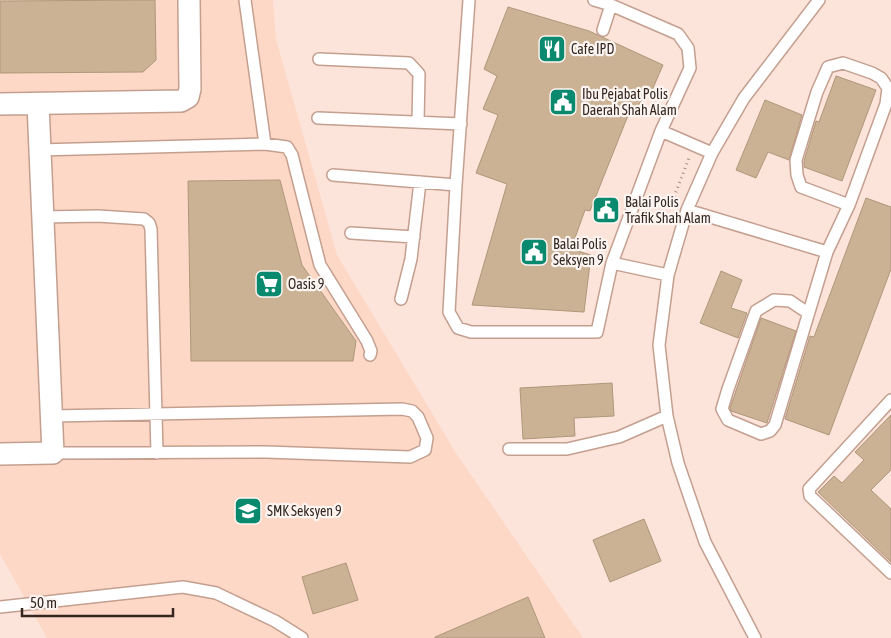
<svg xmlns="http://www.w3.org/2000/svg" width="891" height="638" viewBox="0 0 891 638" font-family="'Asap Condensed',sans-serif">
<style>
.built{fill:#fdd8c7}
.building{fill:#cbb295;stroke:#af977a}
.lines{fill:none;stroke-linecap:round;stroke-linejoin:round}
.service-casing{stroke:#c49f8f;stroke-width:14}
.minor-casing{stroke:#c49f8f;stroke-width:24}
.path{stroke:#a28f86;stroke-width:3;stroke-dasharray:1 4;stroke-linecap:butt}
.service{stroke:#fff;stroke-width:11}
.minor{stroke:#fff;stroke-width:21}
.labels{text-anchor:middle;stroke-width:4.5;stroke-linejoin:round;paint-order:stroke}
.poi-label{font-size:14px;fill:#352720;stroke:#fdf5f2;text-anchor:start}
</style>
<rect width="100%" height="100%" fill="#fce4da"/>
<path class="built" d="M 0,0 L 273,0 L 276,39 L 337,255 L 456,453 L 583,638 L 47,638 L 0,554 Z"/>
<path class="building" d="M 155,0 L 156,60 L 143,72 L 0,73 L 0,1 Z
M 508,7 L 589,31 L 663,65 L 650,95 L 645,93 L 634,114 L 629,113 L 590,211 L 585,210 L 571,249 L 591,255 L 584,312 L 472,305 L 507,184 L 476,173 L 498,115 L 483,109 L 497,76 L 484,69 Z
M 836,76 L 876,90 L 842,181 L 804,167 L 804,161 L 816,121 L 819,122 Z
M 765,100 L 802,115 L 789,160 L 768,152 L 756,178 L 736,170 Z
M 280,180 L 302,265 L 356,341 L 353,361 L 191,361 L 188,181 Z
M 866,198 L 891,207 L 891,269 L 829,435 L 785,419 L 810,336 L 814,337 Z
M 721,271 L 742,280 L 731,308 L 747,313 L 738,338 L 700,323 Z
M 761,318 L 796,331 L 767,423 L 731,411 L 730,408 Z
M 612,383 L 614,416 L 574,418 L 575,436 L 523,439 L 520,388 Z
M 891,415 L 891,470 L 871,490 L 891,509 L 891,562 L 818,492 L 834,476 L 842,483 L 864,460 L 855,452 Z
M 644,519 L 661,561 L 610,582 L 593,540 Z
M 346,563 L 358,600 L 313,614 L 302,577 Z
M 528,597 L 545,638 L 435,638 L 435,637 Z"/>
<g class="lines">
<g class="service-casing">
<path id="service" d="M 245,0 L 265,144
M 469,0 L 456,185 L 449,312 L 458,328 L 471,332 L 597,332 L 612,263 L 661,131 L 690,68 L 688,48 L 678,34 L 611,5 L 594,0
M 603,30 L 611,5
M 319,59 L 409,63 L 419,74 L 418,122
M 318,118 L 461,124
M 661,131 L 712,153
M 39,150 L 265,144 L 287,147 L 292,155 L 320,265 L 367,341 L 371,351 L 370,355
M 333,175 L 456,185
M 687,210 L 827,252
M 43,217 L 98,216 L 144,219 L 149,223 L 151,229 L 157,453
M 351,233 L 414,237
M 612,263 L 668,275
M 401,299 L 411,259 L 420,182
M 808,313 L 790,301 L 774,300 L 756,311 L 728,389 L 722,409 L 728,420 L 761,434 L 770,431 L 775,425 L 827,252 L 849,205 L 886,104 L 888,88 L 881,78 L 872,73 L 843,63 L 828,67 L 817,92 L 796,160 L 797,175 L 801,187 L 849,205
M 891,400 L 809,489 L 810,496 L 891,573
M 52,416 L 402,409 L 412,411 L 418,417 L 427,438 L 425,450 L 410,457 L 266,452 L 53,453
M 509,449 L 567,449 L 619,437 L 667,416
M 0,607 L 183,587 L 216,593 L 275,621 L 302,638
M 755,638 L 705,542 L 678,463 L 667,416 L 659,345 L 668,275 L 687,210 L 712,153 L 744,98 L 819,0"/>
</g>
<g class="minor-casing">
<path id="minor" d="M 0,104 L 181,101 L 188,97 L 190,89 L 189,0
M 0,454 L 53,453 L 38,104"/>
</g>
<path class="path" d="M 674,197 L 689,158"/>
<use href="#service" class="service"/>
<use href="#minor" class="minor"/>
</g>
<defs>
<g id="restaurant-square" transform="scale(1.4375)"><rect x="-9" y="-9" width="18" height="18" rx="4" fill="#09896d" stroke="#fdf5f2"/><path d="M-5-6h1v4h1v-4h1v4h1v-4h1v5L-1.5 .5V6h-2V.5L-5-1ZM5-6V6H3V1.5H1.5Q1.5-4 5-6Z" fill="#fff"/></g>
<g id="civic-square" transform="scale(1.4375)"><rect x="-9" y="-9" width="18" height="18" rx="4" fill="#09896d" stroke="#fdf5f2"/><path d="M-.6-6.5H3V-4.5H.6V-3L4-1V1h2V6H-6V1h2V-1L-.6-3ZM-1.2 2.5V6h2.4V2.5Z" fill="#fff"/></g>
<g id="supermarket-square" transform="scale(1.4375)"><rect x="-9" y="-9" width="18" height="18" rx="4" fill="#09896d" stroke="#fdf5f2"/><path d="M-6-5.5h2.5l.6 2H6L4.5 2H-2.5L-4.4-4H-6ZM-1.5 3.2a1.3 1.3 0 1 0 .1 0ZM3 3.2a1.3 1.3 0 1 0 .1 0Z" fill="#fff"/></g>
<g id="school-square" transform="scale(1.4375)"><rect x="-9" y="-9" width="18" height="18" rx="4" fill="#09896d" stroke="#fdf5f2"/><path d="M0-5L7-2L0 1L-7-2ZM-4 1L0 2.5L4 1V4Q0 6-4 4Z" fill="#fff"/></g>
</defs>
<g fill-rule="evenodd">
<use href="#restaurant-square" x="552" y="49"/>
<use href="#civic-square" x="563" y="102"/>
<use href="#civic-square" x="606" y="210"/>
<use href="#civic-square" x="534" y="252"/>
<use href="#supermarket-square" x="269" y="284"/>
<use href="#school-square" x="248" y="511"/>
</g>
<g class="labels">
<g class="poi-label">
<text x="571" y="54">Cafe IPD</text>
<text x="582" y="99">Ibu Pejabat Polis<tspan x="582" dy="16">Daerah Shah Alam</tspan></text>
<text x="625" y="207">Balai Polis<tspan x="625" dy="16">Trafik Shah Alam</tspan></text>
<text x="553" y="249">Balai Polis<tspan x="553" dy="16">Seksyen 9</tspan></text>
<text x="288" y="289">Oasis 9</text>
<text x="267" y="516">SMK Seksyen 9</text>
</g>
</g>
<path d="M22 608v8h151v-8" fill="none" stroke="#352720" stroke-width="2.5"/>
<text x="30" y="608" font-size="15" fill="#352720" stroke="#fdf5f2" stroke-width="4" paint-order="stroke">50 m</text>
</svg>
